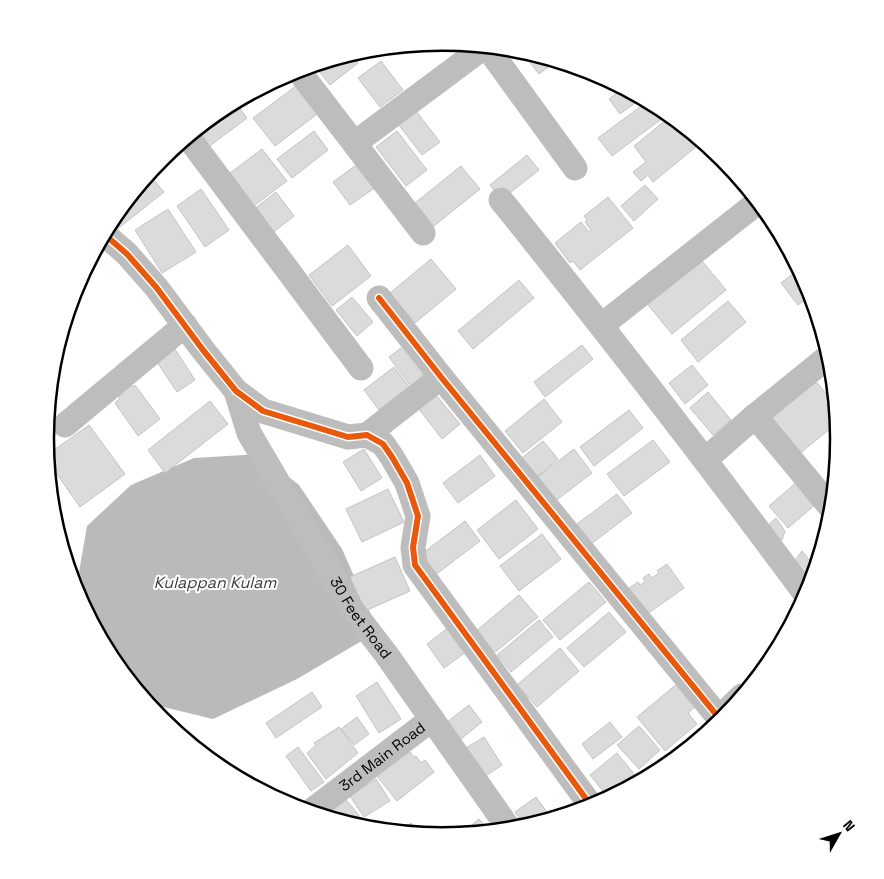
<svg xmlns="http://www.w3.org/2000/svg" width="884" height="879" viewBox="0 0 884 879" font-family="'Space Grotesk',sans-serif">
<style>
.water{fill:#bababa}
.building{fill:#dbdbdb;stroke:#c3c3c3}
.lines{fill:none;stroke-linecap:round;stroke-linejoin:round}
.minor{stroke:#bdbdbd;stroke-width:25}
.cycleway-casing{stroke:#fff;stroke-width:9}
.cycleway{stroke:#e8590c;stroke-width:6}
.labels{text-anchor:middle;stroke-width:4;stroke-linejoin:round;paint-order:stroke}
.street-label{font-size:15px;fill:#000;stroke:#fff}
.water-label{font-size:16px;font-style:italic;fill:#3d3d3d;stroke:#fff}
.rim{fill:none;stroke:#000;stroke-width:2.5}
</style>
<rect width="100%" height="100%" fill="#fff"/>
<path class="water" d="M 260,454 L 299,485 L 342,549 L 376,626 L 365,639 L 297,679 L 213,719 L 151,704 L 106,646 L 79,572 L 87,526 L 131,485 L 194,458 Z"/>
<path class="building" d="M 520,50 L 556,61 L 539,74 Z
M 351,54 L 358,63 L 330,85 L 315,66 Z
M 381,61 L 403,90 L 380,107 L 358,78 Z
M 300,83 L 321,111 L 275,146 L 253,118 Z
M 623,88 L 642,98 L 620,114 L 609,99 Z
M 648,101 L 656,106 L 664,117 L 612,156 L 598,138 Z
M 236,103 L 247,118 L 203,151 L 192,136 Z
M 416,111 L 440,142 L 422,155 L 398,124 Z
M 671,116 L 702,142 L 653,182 L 648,175 L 641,181 L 633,172 L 646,162 L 634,146 Z
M 314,131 L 328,150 L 292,178 L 277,159 Z
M 397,131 L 427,170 L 406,186 L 376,147 Z
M 262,149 L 287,181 L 247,211 L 222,179 Z
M 527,155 L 539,170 L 501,200 L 490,185 Z
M 359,163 L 376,187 L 350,205 L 333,182 Z
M 461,166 L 480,189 L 434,226 L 415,203 Z
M 149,174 L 164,192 L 116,230 L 110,222 L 112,219 Z
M 645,185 L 658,199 L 634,221 L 621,206 Z
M 201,189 L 229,230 L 205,247 L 177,206 Z
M 276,192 L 294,216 L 271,234 L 253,210 Z
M 608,197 L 633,228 L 580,270 L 573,261 L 570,263 L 555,243 L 581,222 L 589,232 L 591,230 L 585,222 L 587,220 L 584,216 Z
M 168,209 L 196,252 L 162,273 L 135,230 Z
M 348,245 L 371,276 L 332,306 L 309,275 Z
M 698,256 L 726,290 L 672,334 L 644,300 Z
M 431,259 L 456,289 L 415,323 L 390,293 Z
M 799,269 L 811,295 L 798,305 L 781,283 Z
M 519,280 L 534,298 L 473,349 L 458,331 Z
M 352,297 L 373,322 L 357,336 L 336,310 Z
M 728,301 L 746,322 L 698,362 L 681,340 Z
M 582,345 L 593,359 L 545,397 L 534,382 Z
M 173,346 L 195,380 L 177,392 L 155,359 Z
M 401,348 L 427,381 L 414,391 L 389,357 Z
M 692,365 L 708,385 L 685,404 L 669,383 Z
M 394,367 L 409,387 L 379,410 L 364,390 Z
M 814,379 L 836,406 L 837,423 L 798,455 L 769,416 Z
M 135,385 L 160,419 L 138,436 L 115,403 L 120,398 L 118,396 L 124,393 L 123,391 L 131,386 L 132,387 Z
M 708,392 L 731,420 L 713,435 L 690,408 Z
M 436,395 L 460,424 L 442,439 L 419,409 Z
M 544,399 L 562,422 L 523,453 L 505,431 Z
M 210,401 L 228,424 L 165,473 L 148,450 Z
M 629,410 L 643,428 L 594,466 L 580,447 Z
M 89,425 L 125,474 L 80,507 L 47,460 L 47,455 Z
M 653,440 L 670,462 L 624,496 L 607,474 Z
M 543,441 L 558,459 L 533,480 L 518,461 Z
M 364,449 L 382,478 L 361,491 L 343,462 Z
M 574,449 L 592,473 L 554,502 L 536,478 Z
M 480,455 L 495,476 L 458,503 L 443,483 Z
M 797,482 L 816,504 L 788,528 L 769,506 Z
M 388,489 L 404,522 L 362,542 L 346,509 Z
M 617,494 L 632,513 L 587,547 L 573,527 Z
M 516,500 L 538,529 L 499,559 L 477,530 Z
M 776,518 L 785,531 L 782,540 L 765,528 Z
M 465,521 L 480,541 L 434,576 L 419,556 Z
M 542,534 L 561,559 L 519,591 L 500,566 Z
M 802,551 L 816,568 L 813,576 L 807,580 L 793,563 Z
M 395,557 L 410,591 L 365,611 L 350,577 Z
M 667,564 L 684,588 L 640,619 L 622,593 L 638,582 L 640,585 L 645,582 L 643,578 L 649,574 L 652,578 L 659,573 L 657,571 Z
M 589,582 L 606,602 L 560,640 L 543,620 Z
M 519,595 L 538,617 L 494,653 L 476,631 Z
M 609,612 L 626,632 L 584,667 L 567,648 Z
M 539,620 L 553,637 L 511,672 L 497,655 Z
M 448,628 L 466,652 L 444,668 L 427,644 Z
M 560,648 L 579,671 L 537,707 L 517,685 Z
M 377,682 L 401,719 L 379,733 L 356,696 Z
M 677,684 L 695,707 L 688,713 L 697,724 L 665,751 L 637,717 Z
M 312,692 L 322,707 L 276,738 L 266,723 Z
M 469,705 L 482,722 L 456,743 L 442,726 Z
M 357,717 L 369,734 L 354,745 L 341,729 Z
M 610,722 L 622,737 L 593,759 L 582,744 Z
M 639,726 L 660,750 L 639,769 L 617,745 Z
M 339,727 L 358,753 L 326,779 L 307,753 L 316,745 L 314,743 Z
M 484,737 L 502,765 L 484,777 L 466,748 Z
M 298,747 L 324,782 L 311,791 L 286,756 Z
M 410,752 L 414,757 L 416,756 L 421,763 L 425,760 L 434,772 L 397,801 L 376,775 L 405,753 L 406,755 Z
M 617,753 L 635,775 L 608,797 L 590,775 Z
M 376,779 L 390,801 L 364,817 L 350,796 Z
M 343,796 L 370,829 L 339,821 L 328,808 Z
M 536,797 L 552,819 L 525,827 L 515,812 Z
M 479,819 L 489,832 L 462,834 L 462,833 Z
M 411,823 L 419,834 L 399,832 Z"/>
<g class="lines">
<g class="minor">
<path d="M 487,47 L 575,168"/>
<path d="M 298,70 L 423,233"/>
<path d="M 188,137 L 361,368"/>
<path d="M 355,143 L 484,47"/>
<path d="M 501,200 C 606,330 707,461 807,596"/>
<path d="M 104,234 L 127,254 L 156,287 L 203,350 L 236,391 L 263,411 L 348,437 L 367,435 L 383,444 L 392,457 L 407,483 L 418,516 L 413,547 L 415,565 L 592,807"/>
<path d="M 379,298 L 441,377 L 719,718 L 742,696"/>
<path d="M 602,325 L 758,202"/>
<path id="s1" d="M 236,391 L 249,433 L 353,611 L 386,654 L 510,830"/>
<path d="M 755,416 L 829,356"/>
<path d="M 65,425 L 185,325"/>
<path d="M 367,435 L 441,377"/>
<path d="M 706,459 L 755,416 L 832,509"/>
<path id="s2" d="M 310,812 L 432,719"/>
</g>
<g class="cycleway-casing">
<path id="cycleway" d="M 104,234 L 127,254 L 156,287 L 203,350 L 236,391 L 263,411 L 348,437 L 367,435 L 383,444 L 392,457 L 407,483 L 418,516 L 413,547 L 415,565 L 592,807
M 379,298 L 441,377 L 719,718 L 742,696"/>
</g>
<use href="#cycleway" class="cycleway"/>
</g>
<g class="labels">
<g class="street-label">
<text dy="5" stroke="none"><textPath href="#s1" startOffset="260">30 Feet Road</textPath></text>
<text dy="5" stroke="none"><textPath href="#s2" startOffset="91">3rd Main Road</textPath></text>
</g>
<g class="water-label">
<text x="215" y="588">Kulappan Kulam</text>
</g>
</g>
<path d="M0 0H884V879H0ZM54 439a388 388 0 1 1 776 0a388 388 0 1 1-776 0Z" fill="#fff" fill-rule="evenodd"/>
<path class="rim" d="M54 439a388 388 0 1 1 776 0a388 388 0 1 1-776 0Z"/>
<g transform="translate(839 834) rotate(51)" stroke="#ffffff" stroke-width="4" paint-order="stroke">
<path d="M0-4L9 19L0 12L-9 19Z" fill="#000000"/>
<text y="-8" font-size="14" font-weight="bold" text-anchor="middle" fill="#000000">N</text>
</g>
</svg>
